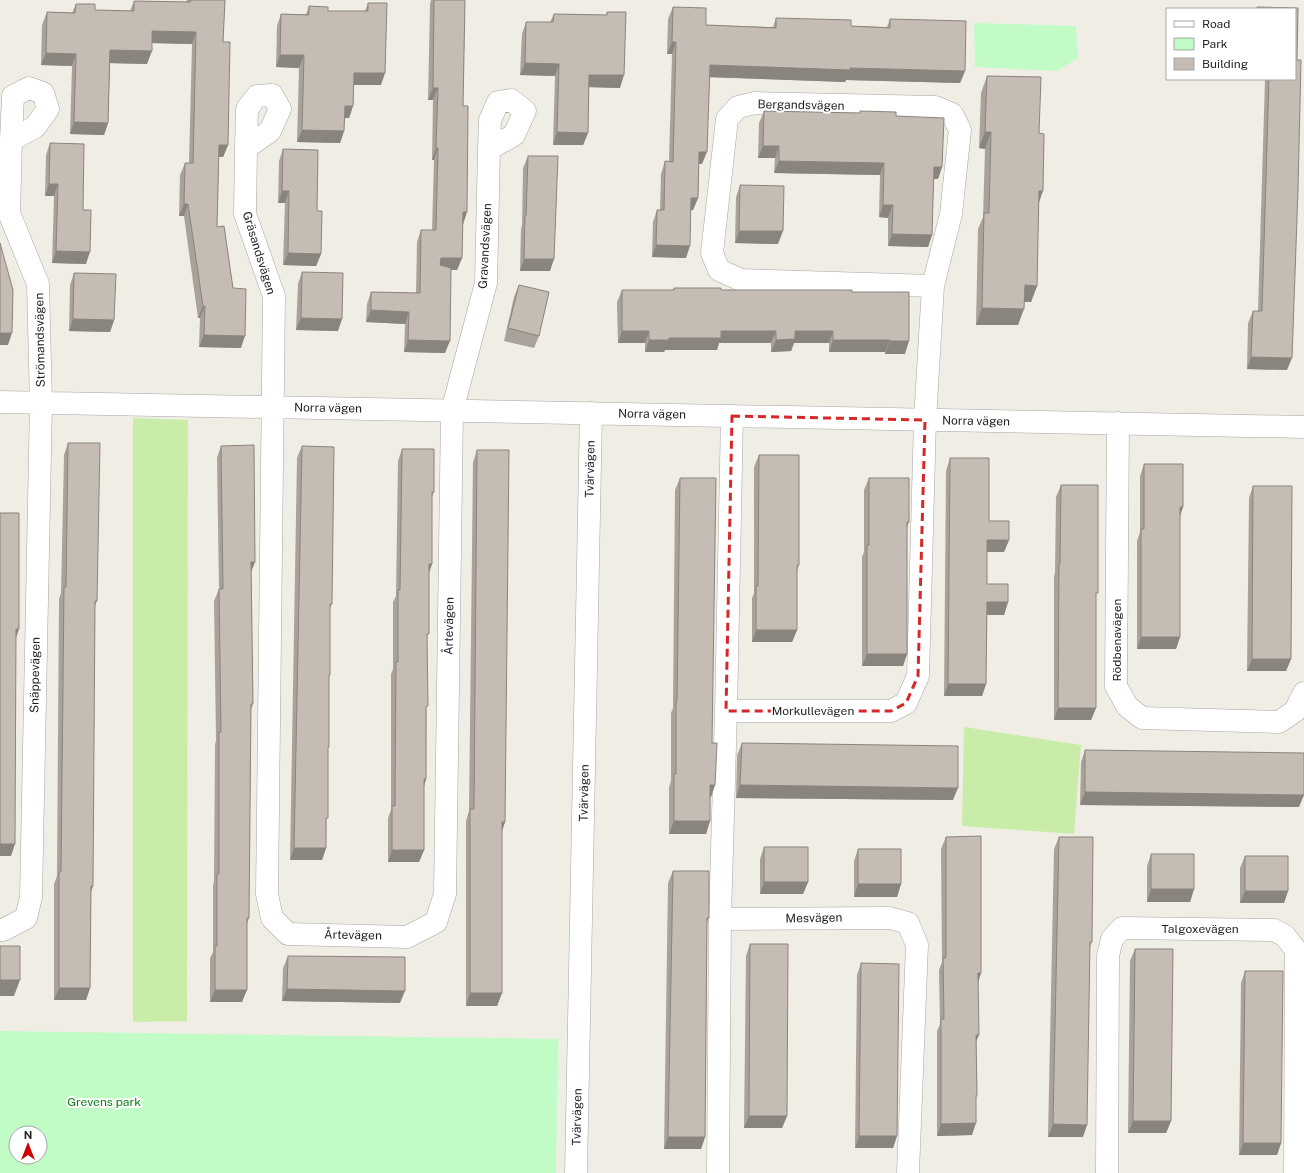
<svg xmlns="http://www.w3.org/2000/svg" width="1304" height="1173" viewBox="0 0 1304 1173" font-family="'Public Sans',sans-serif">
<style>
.grass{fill:#caeca9}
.park{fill:#c1fbc6;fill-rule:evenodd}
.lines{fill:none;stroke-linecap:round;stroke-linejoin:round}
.minor-casing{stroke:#a6a6a6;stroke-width:23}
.minor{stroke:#fff;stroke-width:22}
.wall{fill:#a9a29b}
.shaded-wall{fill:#8a847e}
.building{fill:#c5bcb4;stroke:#8a847e}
.marked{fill:none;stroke:#d62828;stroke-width:3;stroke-dasharray:8 5;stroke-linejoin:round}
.labels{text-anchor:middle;stroke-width:4;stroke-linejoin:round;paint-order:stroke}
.street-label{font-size:12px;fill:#1f1f1f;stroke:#fff}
.park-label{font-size:12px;fill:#078313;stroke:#fff}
</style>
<rect width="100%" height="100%" fill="#f0ede5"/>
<path class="grass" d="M 133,418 L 188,420 L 187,1021 L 133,1022 Z
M 964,727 L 1081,745 L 1074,834 L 962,826 Z"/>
<path class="park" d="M 974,23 L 1076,26 L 1078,58 L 1057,71 L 975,67 Z
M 0,1031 L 558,1039 L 556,1173 L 0,1173 ZM 16,1133 L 40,1133 L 40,1157 L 16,1157 Z"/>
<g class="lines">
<g class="minor-casing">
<path id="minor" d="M 246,148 L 247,109 L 257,96 L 272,95 L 280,109 L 270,131 L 246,148 L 245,214 L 274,296 L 267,894 L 272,918 L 288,934 L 407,937 L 436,922 L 445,894 L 452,411 L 486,283 L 489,149 L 514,135 L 525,111 L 511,100 L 498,102 L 490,120 L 489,149
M 0,402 L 1304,427
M 732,416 L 726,711 L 891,711 L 906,703 L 918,676 L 925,420 L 933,286 L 951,214 L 960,130 L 952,114 L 935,107 L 755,103 L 738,107 L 727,119 L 712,253 L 719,270 L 741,280 L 933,286
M 1118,423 L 1116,686 L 1127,706 L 1142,718 L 1279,722 L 1295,711 L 1304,693
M 720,919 L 726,711
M 0,930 L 3,930 L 26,918 L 31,897 L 41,403 L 38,284 L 9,213 L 11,140 L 35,127 L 48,109 L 43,93 L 29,88 L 13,96 L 11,140
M 576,1173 L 591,413
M 718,1173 L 720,919 L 890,918 L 908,923 L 917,945 L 908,1173
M 1107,1173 L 1108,956 L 1112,939 L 1122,928 L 1274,930 L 1285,936 L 1296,950 L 1295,1173"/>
</g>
<use href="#minor" class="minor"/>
</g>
<path class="wall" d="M 187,0 L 225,0 L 223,42 L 228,145 L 223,157 L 219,157 L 217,227 L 241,348 L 199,347 L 200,318 L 198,318 L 184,216 L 179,216 L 180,175 L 185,163 L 189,163 L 192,44 L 152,43 L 147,64 L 110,63 L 108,123 L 104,135 L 70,134 L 72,66 L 41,65 L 42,25 L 47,12 L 72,13 L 76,4 L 95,10 L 130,11 L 134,1 L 186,2 Z
M 431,0 L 465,0 L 463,106 L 467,212 L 463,224 L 462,258 L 457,270 L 451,270 L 445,353 L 404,352 L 405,324 L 366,322 L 367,304 L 371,292 L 416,293 L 417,242 L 421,230 L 432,230 L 434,160 L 432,160 L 433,100 L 428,100 L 430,4 Z
M 368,3 L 381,85 L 354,85 L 353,106 L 349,118 L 344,118 L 344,131 L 340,143 L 297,142 L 299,68 L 276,67 L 277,26 L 281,14 L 306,14 L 309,6 L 328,11 L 365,11 Z
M 673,7 L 706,25 L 773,27 L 776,18 L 851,26 L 887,27 L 890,19 L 965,71 L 960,83 L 846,80 L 845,82 L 709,77 L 702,164 L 699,164 L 698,198 L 693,210 L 691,210 L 686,258 L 652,257 L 653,222 L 657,210 L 660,210 L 661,174 L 665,161 L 669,161 L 672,54 L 667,54 L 668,19 Z
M 1257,7 L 1298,8 L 1287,370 L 1247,369 L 1248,323 L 1253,311 L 1258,311 L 1265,79 L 1295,79 L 1295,9 L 1256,9 Z
M 607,12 L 620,88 L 589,87 L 588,133 L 583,145 L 553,145 L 555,76 L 520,75 L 522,34 L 526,22 L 550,22 L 554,14 L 606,15 Z
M 987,76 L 1039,133 L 1037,286 L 1031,302 L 1024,302 L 1018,325 L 976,325 L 978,229 L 983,217 L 985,149 L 979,148 L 981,93 Z
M 764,111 L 860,113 L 860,111 L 896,116 L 942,167 L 938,179 L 933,179 L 932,235 L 928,247 L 888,246 L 888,218 L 879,217 L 880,175 L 774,173 L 775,158 L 758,158 L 759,123 Z
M 50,143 L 83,210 L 86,264 L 52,263 L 54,196 L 45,196 L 46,155 Z
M 283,149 L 317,211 L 321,254 L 316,266 L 283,265 L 285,203 L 278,203 L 279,161 Z
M 528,156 L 550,271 L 520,271 L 521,229 L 522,225 L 523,168 Z
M 740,185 L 778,244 L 735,243 L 736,197 Z
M 302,272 L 338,331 L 296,330 L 298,284 Z
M 74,273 L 114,320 L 110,332 L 69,331 L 70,285 Z
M 519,285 L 539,336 L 534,348 L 504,341 L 514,297 Z
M 674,288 L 721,290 L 852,292 L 905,354 L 885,354 L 885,352 L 829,352 L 829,343 L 794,343 L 791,351 L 771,352 L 771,343 L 719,343 L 717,350 L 665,350 L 664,352 L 645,352 L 645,343 L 618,343 L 617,302 L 622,290 L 673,290 Z
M 68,443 L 97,601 L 95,606 L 91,893 L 90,988 L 86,1000 L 54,1000 L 54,884 L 57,876 L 59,599 L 61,593 L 64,455 Z
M 221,446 L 255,562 L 251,572 L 253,704 L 251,710 L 249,918 L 247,924 L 242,1002 L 210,1002 L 210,958 L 213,952 L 213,886 L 214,881 L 215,745 L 216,740 L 214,601 L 219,589 L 217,458 Z
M 302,446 L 332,604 L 330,608 L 326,848 L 322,860 L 290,860 L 297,458 Z
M 402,449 L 434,492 L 432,497 L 432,564 L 429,571 L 427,640 L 426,779 L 424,787 L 424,850 L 419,862 L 388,862 L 388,818 L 391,810 L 391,674 L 393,669 L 393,602 L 396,596 L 398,461 Z
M 477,450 L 505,822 L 502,831 L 502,993 L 497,1006 L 466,1006 L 466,821 L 469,811 L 473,462 Z
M 759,455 L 799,565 L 797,571 L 797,630 L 792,642 L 752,642 L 752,598 L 754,593 L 754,467 Z
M 950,458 L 989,521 L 1009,540 L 1004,552 L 987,552 L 987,584 L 1008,602 L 1004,615 L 987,615 L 986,684 L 982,696 L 944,696 L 946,471 Z
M 1144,464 L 1183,507 L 1180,515 L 1180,637 L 1176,649 L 1137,649 L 1137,541 L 1140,532 L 1140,476 Z
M 680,478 L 712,743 L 715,785 L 711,797 L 710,797 L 710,821 L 706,834 L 669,834 L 669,787 L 671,781 L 671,713 L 673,708 L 675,490 Z
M 869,478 L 909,522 L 907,528 L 907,654 L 903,666 L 862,666 L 862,557 L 864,552 L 864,490 Z
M 1061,485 L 1096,599 L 1096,708 L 1091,720 L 1054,720 L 1054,576 L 1055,573 L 1056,497 Z
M 1253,486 L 1291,659 L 1286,671 L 1247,671 L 1249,498 Z
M 742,743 L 953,800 L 736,798 L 737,755 Z
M 1085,750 L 1299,807 L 1080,805 L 1081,762 Z
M 946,837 L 981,973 L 978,981 L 976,1042 L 977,1095 L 976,1099 L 972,1135 L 937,1136 L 937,1031 L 940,1024 L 939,970 L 942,962 L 941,849 Z
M 1059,837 L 1092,942 L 1090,947 L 1083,1137 L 1048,1137 L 1054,849 Z
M 764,847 L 808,882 L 803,894 L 760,894 L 760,859 Z
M 858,849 L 901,884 L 897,897 L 854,897 L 854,861 Z
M 1151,854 L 1194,889 L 1190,902 L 1147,902 L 1147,866 Z
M 1245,856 L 1288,891 L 1284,903 L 1240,903 L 1240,868 Z
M 673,871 L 709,918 L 707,923 L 705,1137 L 701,1149 L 664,1149 L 668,883 Z
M 750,944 L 787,1116 L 782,1128 L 744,1128 L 746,956 Z
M 1135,949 L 1171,1121 L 1166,1133 L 1128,1133 L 1130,961 Z
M 288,956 L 400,1003 L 282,1001 L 283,968 Z
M 861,963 L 897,1136 L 893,1148 L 855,1148 L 857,975 Z
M 1245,971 L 1281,1143 L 1277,1155 L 1239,1155 L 1241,983 Z"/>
<path class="shaded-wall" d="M 152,31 L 196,32 L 192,44 L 148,43 Z
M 672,42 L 676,42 L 672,54 L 667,54 Z
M 110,50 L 152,51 L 147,64 L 106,63 Z
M 46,53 L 76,54 L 72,66 L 41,65 Z
M 280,55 L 304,55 L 299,68 L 276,67 Z
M 525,63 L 559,64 L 555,76 L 520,75 Z
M 710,65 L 850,68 L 965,71 L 960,83 L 846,80 L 845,82 L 705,77 Z
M 354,73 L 385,73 L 381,85 L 350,85 Z
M 589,75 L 624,75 L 620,88 L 584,87 Z
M 433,88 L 438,88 L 433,100 L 428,100 Z
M 345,106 L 353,106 L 349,118 L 340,118 Z
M 74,122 L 108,123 L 104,135 L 70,134 Z
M 302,130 L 344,131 L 340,143 L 297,142 Z
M 557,132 L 588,133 L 583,145 L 553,145 Z
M 985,132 L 991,132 L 985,149 L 979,148 Z
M 219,145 L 228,145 L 223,157 L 215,157 Z
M 763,146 L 779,146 L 775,158 L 758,158 Z
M 436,148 L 438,148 L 434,160 L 432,160 Z
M 699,152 L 707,152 L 702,164 L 695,164 Z
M 779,161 L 884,163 L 880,175 L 774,173 Z
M 934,167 L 942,167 L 938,179 L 929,179 Z
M 49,184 L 58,184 L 54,196 L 45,196 Z
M 282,191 L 289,191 L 285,203 L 278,203 Z
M 1039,191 L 1043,191 L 1037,208 Z
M 691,198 L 698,198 L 693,210 L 687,210 Z
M 184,204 L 188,204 L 184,216 L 179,216 Z
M 883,205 L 893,205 L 888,218 L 879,217 Z
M 463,212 L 467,212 L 463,224 Z
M 739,231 L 783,231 L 778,244 L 735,243 Z
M 892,234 L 932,235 L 928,247 L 888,246 Z
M 656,245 L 690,246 L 686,258 L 652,257 Z
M 56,251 L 90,252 L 86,264 L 52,263 Z
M 288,253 L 321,254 L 316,266 L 283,265 Z
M 441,258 L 462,258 L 457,270 L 436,270 Z
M 524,259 L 554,259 L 550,271 L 520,271 Z
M 1025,285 L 1037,286 L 1031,302 L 1019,302 Z
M 203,306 L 205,306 L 200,318 L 198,318 Z
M 982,308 L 1024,309 L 1018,325 L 976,325 Z
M 371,310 L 409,312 L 405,324 L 366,322 Z
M 301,318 L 342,319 L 338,331 L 296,330 Z
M 73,319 L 114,320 L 110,332 L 69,331 Z
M 622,331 L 649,331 L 645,343 L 618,343 Z
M 721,331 L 776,331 L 771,343 L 719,343 L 717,350 L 665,350 L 664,352 L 645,352 L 649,340 Z
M 795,331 L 833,331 L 829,343 L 794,343 L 791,351 L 771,352 L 776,340 Z
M 0,333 L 12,333 L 8,345 L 0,345 Z
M 204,335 L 245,336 L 241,348 L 199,347 Z
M 408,340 L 450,341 L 445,353 L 404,352 Z
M 833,340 L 890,340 L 885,352 L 829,352 Z
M 890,341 L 909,341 L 905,354 L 885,354 Z
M 1251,357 L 1292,358 L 1287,370 L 1247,369 Z
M 1180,507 L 1183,507 L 1179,519 Z
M 987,540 L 1009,540 L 1004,552 L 983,552 Z
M 251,562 L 255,562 L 250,574 Z
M 429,564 L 432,564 L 428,576 Z
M 987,602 L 1008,602 L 1004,615 L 982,615 Z
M 16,629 L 19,629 L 15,641 Z
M 756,630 L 797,630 L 792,642 L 752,642 Z
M 1141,637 L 1180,637 L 1176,649 L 1137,649 Z
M 867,654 L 907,654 L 903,666 L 862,666 Z
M 1252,659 L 1291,659 L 1286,671 L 1247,671 Z
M 948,684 L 986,684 L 982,696 L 944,696 Z
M 1058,708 L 1096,708 L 1091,720 L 1054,720 Z
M 424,779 L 426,779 L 422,792 Z
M 710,785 L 715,785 L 711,797 L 706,797 Z
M 740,785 L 958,788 L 953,800 L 736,798 Z
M 1085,792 L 1304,795 L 1299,807 L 1080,805 Z
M 674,821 L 710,821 L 706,834 L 669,834 Z
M 502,822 L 505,822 L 501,834 Z
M 0,844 L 15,844 L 11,856 L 0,856 Z
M 294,848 L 326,848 L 322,860 L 290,860 Z
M 392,850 L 424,850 L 419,862 L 388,862 Z
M 764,882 L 808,882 L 803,894 L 760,894 Z
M 858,884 L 901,884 L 897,897 L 854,897 Z
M 91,886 L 93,886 L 89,898 Z
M 1151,889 L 1194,889 L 1190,902 L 1147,902 Z
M 1245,891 L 1288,891 L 1284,903 L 1240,903 Z
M 978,973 L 981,973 L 977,986 Z
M 0,980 L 20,980 L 14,996 L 0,996 Z
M 59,988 L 90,988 L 86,1000 L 54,1000 Z
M 287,989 L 405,991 L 400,1003 L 282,1001 Z
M 215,990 L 247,990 L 242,1002 L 210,1002 Z
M 470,993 L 502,993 L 497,1006 L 466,1006 Z
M 976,1035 L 979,1035 L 974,1047 Z
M 749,1116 L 787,1116 L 782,1128 L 744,1128 Z
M 1133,1121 L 1171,1121 L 1166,1133 L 1128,1133 Z
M 976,1123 L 972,1135 L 937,1136 L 941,1124 Z
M 1053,1124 L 1087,1125 L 1083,1137 L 1048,1137 Z
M 859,1136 L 897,1136 L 893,1148 L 855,1148 Z
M 668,1137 L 705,1137 L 701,1149 L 664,1149 Z
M 1243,1143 L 1281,1143 L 1277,1155 L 1239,1155 Z"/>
<path class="building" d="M 191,0 L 225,0 L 223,42 L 230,42 L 228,145 L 219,145 L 217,227 L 224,226 L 233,288 L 246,289 L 245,336 L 204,335 L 205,306 L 203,306 L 188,204 L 184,204 L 185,163 L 193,163 L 196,32 L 152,31 L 152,51 L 110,50 L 108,123 L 74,122 L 76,54 L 46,53 L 47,12 L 75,13 L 76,4 L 95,4 L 95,10 L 134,11 L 134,1 L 190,2 Z
M 434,0 L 465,0 L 463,106 L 468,106 L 467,212 L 463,212 L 462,258 L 441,258 L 440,265 L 451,268 L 450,341 L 408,340 L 409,312 L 371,310 L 371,292 L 420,293 L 421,230 L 436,230 L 438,148 L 436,148 L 438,88 L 433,88 Z
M 368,3 L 387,3 L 385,73 L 354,73 L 353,106 L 345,106 L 344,131 L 302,130 L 304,55 L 280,55 L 281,14 L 309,15 L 309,6 L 328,7 L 328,11 L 368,11 Z
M 673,7 L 706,8 L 706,25 L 776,28 L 776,18 L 851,20 L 851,26 L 890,28 L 890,19 L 966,21 L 965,71 L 850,68 L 850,70 L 710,65 L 707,152 L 699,152 L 698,198 L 691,198 L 690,246 L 656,245 L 657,210 L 664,210 L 665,161 L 673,162 L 676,42 L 672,42 Z
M 1257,7 L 1298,8 L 1297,60 L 1301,60 L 1298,190 L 1292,358 L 1251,357 L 1253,311 L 1262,311 L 1269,79 L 1295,79 L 1295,9 L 1257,9 Z
M 607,12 L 626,12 L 624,75 L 589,75 L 588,133 L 557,132 L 559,64 L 525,63 L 526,22 L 553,22 L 554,14 L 607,15 Z
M 987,76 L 1041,77 L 1039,133 L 1044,134 L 1043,191 L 1039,191 L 1037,286 L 1025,285 L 1024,309 L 982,308 L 984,213 L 989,213 L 991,132 L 985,132 Z
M 764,111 L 860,113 L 860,111 L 896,112 L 896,116 L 944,118 L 942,167 L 934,167 L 932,235 L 892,234 L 893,205 L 883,205 L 884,163 L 779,161 L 779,146 L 763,146 Z
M 50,143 L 84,144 L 83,210 L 91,210 L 90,252 L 56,251 L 58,184 L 49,184 Z
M 283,149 L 318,150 L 317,211 L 322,211 L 321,254 L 288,253 L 289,191 L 282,191 Z
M 528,156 L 558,156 L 554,259 L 524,259 L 525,216 L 526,216 Z
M 740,185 L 784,186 L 783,231 L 739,231 Z
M 0,243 L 13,290 L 12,333 L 0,333 Z
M 302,272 L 343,273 L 342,319 L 301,318 Z
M 74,273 L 116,274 L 114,320 L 73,319 Z
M 519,285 L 549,292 L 539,336 L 508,328 Z
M 674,288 L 721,288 L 721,290 L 852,290 L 852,292 L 909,292 L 909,341 L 890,341 L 890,340 L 833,340 L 833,331 L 795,331 L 795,339 L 776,340 L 776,331 L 721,331 L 721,338 L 669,338 L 669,340 L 649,340 L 649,331 L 622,331 L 622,290 L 674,290 Z
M 68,443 L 100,443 L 97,601 L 95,601 L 93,886 L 91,886 L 90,988 L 59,988 L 59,872 L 61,872 L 64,587 L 66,587 Z
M 254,445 L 255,562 L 251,562 L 253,704 L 251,704 L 249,918 L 247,918 L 247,990 L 215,990 L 215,946 L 217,946 L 217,874 L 219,874 L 219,732 L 221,732 L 219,589 L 223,589 L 221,446 Z
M 302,446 L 334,447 L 332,604 L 330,604 L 330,675 L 329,675 L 329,747 L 328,747 L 328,818 L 326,818 L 326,848 L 294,848 Z
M 402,449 L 434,449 L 434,492 L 432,492 L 432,564 L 429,564 L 429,634 L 427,634 L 428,706 L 426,706 L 426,779 L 424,779 L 424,850 L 392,850 L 392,806 L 395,806 L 396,662 L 398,662 L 398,590 L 400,590 Z
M 477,450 L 509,450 L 505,822 L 502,822 L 502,993 L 470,993 L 470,809 L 474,809 Z
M 759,455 L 799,455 L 799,565 L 797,565 L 797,630 L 756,630 L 756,586 L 758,586 Z
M 950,458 L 989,458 L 989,521 L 1009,521 L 1009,540 L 987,540 L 987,584 L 1008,584 L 1008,602 L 987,602 L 986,684 L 948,684 Z
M 1144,464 L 1183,464 L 1183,507 L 1180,507 L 1180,637 L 1141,637 L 1141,529 L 1144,529 Z
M 680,478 L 716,478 L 712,743 L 717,743 L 715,785 L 710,785 L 710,821 L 674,821 L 674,774 L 676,774 L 676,701 L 677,701 Z
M 869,478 L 909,478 L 909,522 L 907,522 L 907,654 L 867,654 L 867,545 L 869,545 Z
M 1061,485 L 1098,485 L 1098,593 L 1096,593 L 1096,708 L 1058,708 L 1059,564 L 1060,564 Z
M 1253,486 L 1292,486 L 1291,659 L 1252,659 Z
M 0,513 L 19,513 L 19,629 L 16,629 L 15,844 L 0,844 Z
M 742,743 L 958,746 L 958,788 L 740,785 Z
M 1085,750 L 1304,753 L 1304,795 L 1085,792 Z
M 981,836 L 981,973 L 978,973 L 979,1035 L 976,1035 L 977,1095 L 976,1095 L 976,1123 L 941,1124 L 941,1019 L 944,1019 L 943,958 L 946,958 L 946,837 Z
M 1059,837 L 1093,837 L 1092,942 L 1090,942 L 1087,1125 L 1053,1124 Z
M 764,847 L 808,847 L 808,882 L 764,882 Z
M 858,849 L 901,849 L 901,884 L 858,884 Z
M 1151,854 L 1194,854 L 1194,889 L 1151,889 Z
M 1245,856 L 1288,856 L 1288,891 L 1245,891 Z
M 673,871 L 709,871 L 709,918 L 707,918 L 705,1137 L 668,1137 Z
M 750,944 L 788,944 L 787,1116 L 749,1116 Z
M 0,946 L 20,946 L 20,980 L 0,980 Z
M 1135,949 L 1173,949 L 1171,1121 L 1133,1121 Z
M 288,956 L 405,957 L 405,991 L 287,989 Z
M 861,963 L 899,964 L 897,1136 L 859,1136 Z
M 1245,971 L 1283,971 L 1281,1143 L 1243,1143 Z"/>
<path class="marked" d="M 732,416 L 925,420 L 918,676 L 906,703 L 891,711 L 726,711 Z"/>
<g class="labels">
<g class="street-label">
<text transform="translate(801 105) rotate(1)" y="4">Bergandsvägen</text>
<text transform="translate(485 246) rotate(-87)" y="4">Gravandsvägen</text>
<text transform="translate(259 253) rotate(73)" y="4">Gräsandsvägen</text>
<text transform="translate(40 340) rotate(-91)" y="4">Strömandsvägen</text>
<text transform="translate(328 408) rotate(1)" y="4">Norra vägen</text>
<text transform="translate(652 414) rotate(1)" y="4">Norra vägen</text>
<text transform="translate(976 421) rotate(1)" y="4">Norra vägen</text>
<text transform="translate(590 469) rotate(-89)" y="4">Tvärvägen</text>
<text transform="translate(449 626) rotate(-89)" y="4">Årtevägen</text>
<text transform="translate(1117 640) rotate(-90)" y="4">Rödbenavägen</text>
<text transform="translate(35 675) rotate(-89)" y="4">Snäppevägen</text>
<text x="813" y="715">Morkullevägen</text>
<text transform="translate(584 793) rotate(-89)" y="4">Tvärvägen</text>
<text transform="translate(814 918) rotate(-1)" y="4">Mesvägen</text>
<text x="1200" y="933">Talgoxevägen</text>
<text transform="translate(353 935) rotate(1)" y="4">Årtevägen</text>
<text transform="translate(577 1117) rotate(-89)" y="4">Tvärvägen</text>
</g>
<g class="park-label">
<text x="104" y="1106">Grevens park</text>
</g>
</g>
<rect x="1166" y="8" width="130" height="72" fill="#ffffff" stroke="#a5a5a5"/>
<rect x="1174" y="21" width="20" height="6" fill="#ffffff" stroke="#a5a5a5"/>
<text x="1202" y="28" font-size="12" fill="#1f1f1f">Road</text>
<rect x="1174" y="38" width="20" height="12" fill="#c1fbc6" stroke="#a5a5a5"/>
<text x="1202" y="48" font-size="12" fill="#1f1f1f">Park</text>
<rect x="1174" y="58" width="20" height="12" fill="#c5bcb4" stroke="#a5a5a5"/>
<text x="1202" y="68" font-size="12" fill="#1f1f1f">Building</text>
<g transform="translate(28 1145)"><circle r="19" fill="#ffffff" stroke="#a5a5a5"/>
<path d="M0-3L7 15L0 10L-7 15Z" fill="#ce0200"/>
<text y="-6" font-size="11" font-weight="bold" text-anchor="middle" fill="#1f1f1f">N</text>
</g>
</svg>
